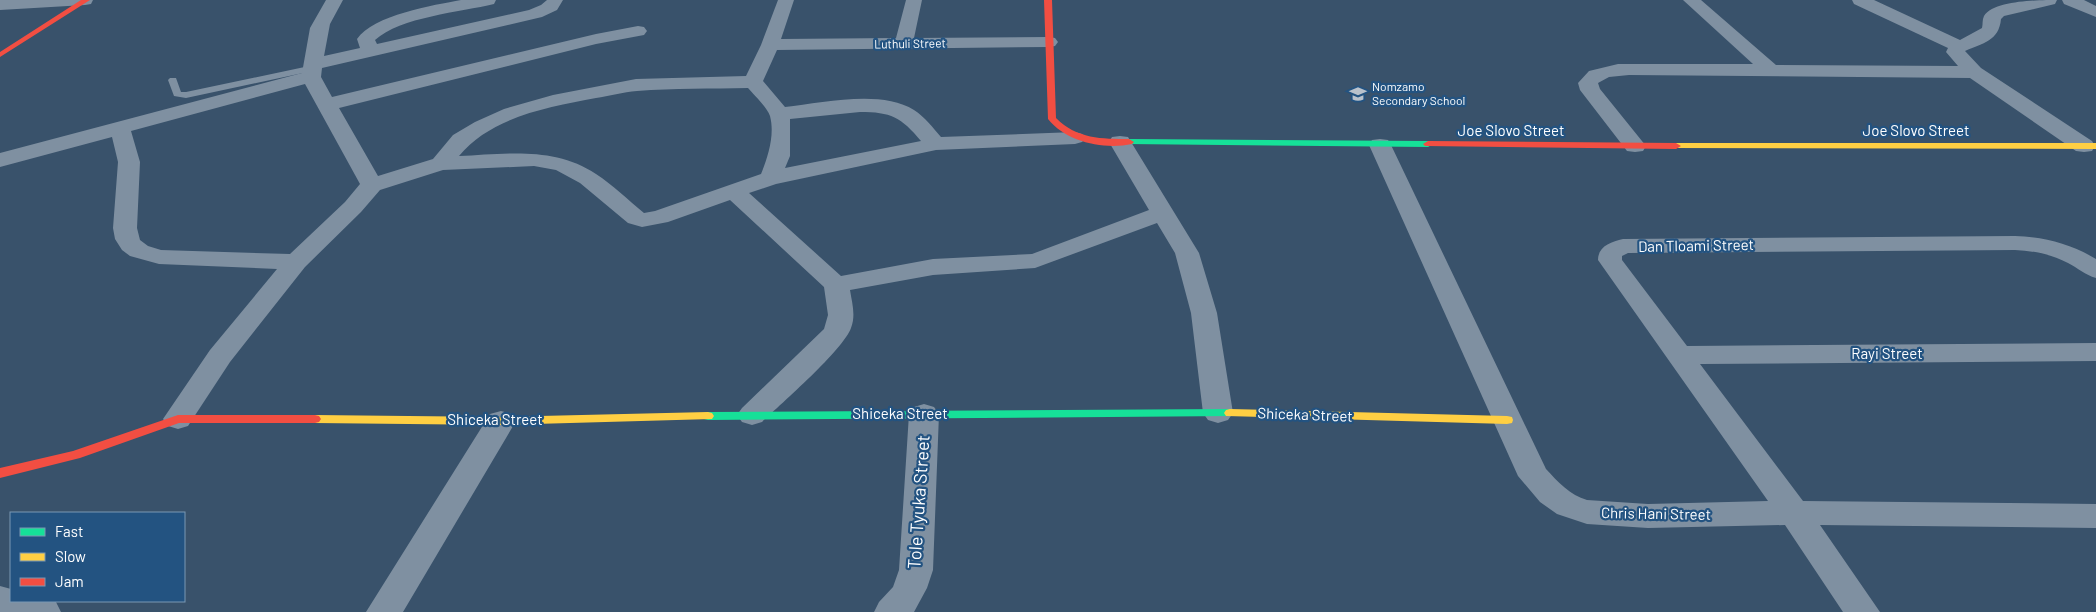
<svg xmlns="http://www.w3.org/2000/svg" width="2096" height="612" viewBox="0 0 2096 612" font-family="Barlow,sans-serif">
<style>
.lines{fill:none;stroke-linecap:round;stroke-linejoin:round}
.lane{fill:#7f90a1;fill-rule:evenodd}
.street{fill:#7f90a1;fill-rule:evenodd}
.fast{fill:#16e098;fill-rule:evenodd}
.slow{fill:#ffcf43;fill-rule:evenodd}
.jam{fill:#f24e42;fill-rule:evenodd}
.labels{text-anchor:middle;stroke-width:4.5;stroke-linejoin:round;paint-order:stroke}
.far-street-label{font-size:12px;fill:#fff;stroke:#235381}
.far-poi-label{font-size:12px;fill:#fff;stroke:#235381;text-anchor:start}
.street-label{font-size:15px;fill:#fff;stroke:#235381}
.near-street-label{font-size:18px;fill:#fff;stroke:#235381}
</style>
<rect width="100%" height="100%" fill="#39526b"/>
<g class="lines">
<path class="lane" d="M 314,65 L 317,66 L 317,70 L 186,98 L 174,96 L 168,80 L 170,78 L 176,78 L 181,92 L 186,92 Z"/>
<path class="street" d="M 0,0 L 93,0 L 91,4 L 85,5 L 0,10 Z
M 326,0 L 343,0 L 330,24 L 324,56 L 360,48 L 357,39 C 373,15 434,5 461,0 C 473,0 485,0 496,0 L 494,4 C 461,12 400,17 375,40 L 377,44 L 529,10 L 541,5 L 547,0 L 563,0 L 557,10 L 542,17 L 322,68 L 321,77 L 332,97 L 596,34 L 638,26 L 644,27 L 647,31 L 644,35 L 596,44 L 339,108 L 378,176 L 433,159 L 453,135 L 475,122 L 504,109 L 553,95 L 636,79 L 746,76 L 761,45 L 778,0 L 794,0 L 781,39 L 896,38 L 906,0 L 922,0 L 914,38 L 1049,37 L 1055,38 L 1058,42 L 1055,46 L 1049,47 L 777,50 L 763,81 L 785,107 C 822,103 881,89 914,110 C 925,117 933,128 941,137 L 1075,132 L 1082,134 L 1086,138 L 1082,142 L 1075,144 L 936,150 L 776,184 L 749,193 L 841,276 L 933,259 L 1032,254 L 1149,210 L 1109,142 L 1112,137 L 1120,136 L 1128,137 L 1199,253 L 1217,313 L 1233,413 L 1228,420 L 1218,423 L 1208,420 L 1203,413 L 1191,313 L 1175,253 L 1157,223 L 1035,268 L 933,275 L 850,290 C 852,303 856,315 851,328 C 843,350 782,403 762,422 L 752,425 L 742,422 L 737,415 L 742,408 L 824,329 L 828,315 L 824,287 L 730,200 L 668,222 L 642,227 L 628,223 L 580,183 L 556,170 L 534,166 L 443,170 L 380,190 L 361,212 L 305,267 L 230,362 L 188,426 L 178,429 L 168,426 L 163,419 L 210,350 L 277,269 L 159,264 L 130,256 L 122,250 L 115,239 L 113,228 L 118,162 L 112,137 L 0,167 L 0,153 L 302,73 L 310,28 ZM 305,84 L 360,184 L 345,202 L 290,254 L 161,250 L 148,246 L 140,240 L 137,228 L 140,162 L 131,131 ZM 748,88 C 754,95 767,107 770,116 C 775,135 768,157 761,174 L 655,211 L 644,213 C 628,200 613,185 596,174 C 555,146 505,154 459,156 C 491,117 548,107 596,98 C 609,96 623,92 637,91 C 674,88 711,89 748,88 ZM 860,112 C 891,112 901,117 921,141 L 785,168 L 790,156 L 790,119 Z
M 1683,0 L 1701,0 L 1776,65 L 1958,66 L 1946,52 L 1948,48 L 1854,4 L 1852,0 L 1874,0 L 1960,40 L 1982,28 C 1983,24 1982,20 1984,16 C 1994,0 2040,0 2057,0 L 2055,4 L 2004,16 L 2001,19 C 1999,41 1983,43 1965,51 L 1981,68 L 2092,141 L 2095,146 L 2092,151 L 2084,152 L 2076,151 L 1970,78 L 1629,75 L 1609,77 L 1598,83 L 1600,89 L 1646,146 L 1643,151 L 1635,152 L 1627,151 L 1580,90 L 1578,83 L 1589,71 L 1618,64 L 1753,64 Z
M 2062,0 L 2084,0 L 2096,6 L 2096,17 L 2064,4 Z
M 1380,139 L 1388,140 L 1391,145 L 1546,469 C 1558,482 1570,495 1587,500 L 1648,504 L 1768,501 L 1598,260 C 1598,246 1611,242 1623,239 L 2015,236 C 2044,237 2071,244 2096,259 L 2096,278 C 2085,275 2078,268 2068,263 C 2051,254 2034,251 2015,250 L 1628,253 L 1622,256 L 1622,260 L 1687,346 L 2096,343 L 2096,361 L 1700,364 L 1803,501 L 2096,504 L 2096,528 L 1820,525 L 1880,612 L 1843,612 L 1785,525 L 1648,528 L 1587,524 L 1557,514 L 1540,502 L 1518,476 L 1369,145 L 1372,140 Z
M 924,404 L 934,407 L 939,414 L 933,570 L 927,588 L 914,612 L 874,612 L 879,602 L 893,587 L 899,570 L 909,414 L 914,407 Z
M 501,411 L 512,414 L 516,421 L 403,612 L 366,612 L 490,414 Z
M 0,586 L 11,589 L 11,601 L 53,601 L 56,602 L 61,612 L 0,612 Z"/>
<path class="fast" d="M 1129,139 L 1428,141 L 1433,144 L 1428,147 L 1126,144 L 1124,142 Z
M 1230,409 L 1234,410 L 1236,413 L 1234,416 L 708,420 L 704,419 L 702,416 L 704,413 L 708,412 Z"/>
<path class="slow" d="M 1676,143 L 2096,143 L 2096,149 L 1673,148 L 1673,144 Z
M 1230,409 L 1507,416 L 1512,417 L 1513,420 L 1512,423 L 1507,424 L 1226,416 L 1224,413 L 1226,410 Z
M 708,412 L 712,413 L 714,416 L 712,419 L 501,425 L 315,423 L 311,422 L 309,419 L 311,416 L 315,415 L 501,417 Z"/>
<path class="jam" d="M 81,0 L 90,0 L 0,57 L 0,52 Z
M 1044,0 L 1052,0 L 1056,118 C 1077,139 1102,139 1129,139 L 1134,142 L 1132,144 C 1104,150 1066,142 1048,119 Z
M 1428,141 L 1676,143 L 1681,146 L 1676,149 L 1425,146 L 1423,144 Z
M 178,415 L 315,415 L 319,416 L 321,419 L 319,422 L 315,423 L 179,423 L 80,458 L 0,478 L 0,468 L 73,451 Z"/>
</g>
<defs>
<g id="school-bare" transform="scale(1.35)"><path d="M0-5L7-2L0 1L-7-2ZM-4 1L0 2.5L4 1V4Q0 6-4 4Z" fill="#bac2cb" stroke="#235381" stroke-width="2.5" paint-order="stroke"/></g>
</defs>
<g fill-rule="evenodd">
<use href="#school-bare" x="1358" y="94"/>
</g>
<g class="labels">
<g class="far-street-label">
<text transform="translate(910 44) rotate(-1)" y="4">Luthuli Street</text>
</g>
<g class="far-poi-label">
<text x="1372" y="91">Nomzamo<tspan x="1372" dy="14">Secondary School</tspan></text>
</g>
<g class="street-label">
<text x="1511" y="136">Joe Slovo Street</text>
<text x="1916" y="136">Joe Slovo Street</text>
<text transform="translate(1696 246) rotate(-1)" y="5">Dan Tloami Street</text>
<text x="1887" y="359">Rayi Street</text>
<text x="900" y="419">Shiceka Street</text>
<text transform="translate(1305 415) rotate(2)" y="5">Shiceka Street</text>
<text x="495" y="425">Shiceka Street</text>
<text transform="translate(1656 514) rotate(1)" y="5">Chris Hani Street</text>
</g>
<g class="near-street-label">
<text transform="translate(919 502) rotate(-86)" y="6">Tole Tyuka Street</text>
</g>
</g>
<rect x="10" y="512" width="175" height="90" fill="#235381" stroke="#7b98b3"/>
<rect x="20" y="528" width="25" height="8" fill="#16e098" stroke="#7b98b3"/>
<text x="55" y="537" font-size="15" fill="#ffffff">Fast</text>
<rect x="20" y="553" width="25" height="8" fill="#ffcf43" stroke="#7b98b3"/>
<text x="55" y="562" font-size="15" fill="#ffffff">Slow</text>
<rect x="20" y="578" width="25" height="8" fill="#f24e42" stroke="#7b98b3"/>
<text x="55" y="587" font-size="15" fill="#ffffff">Jam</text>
</svg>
